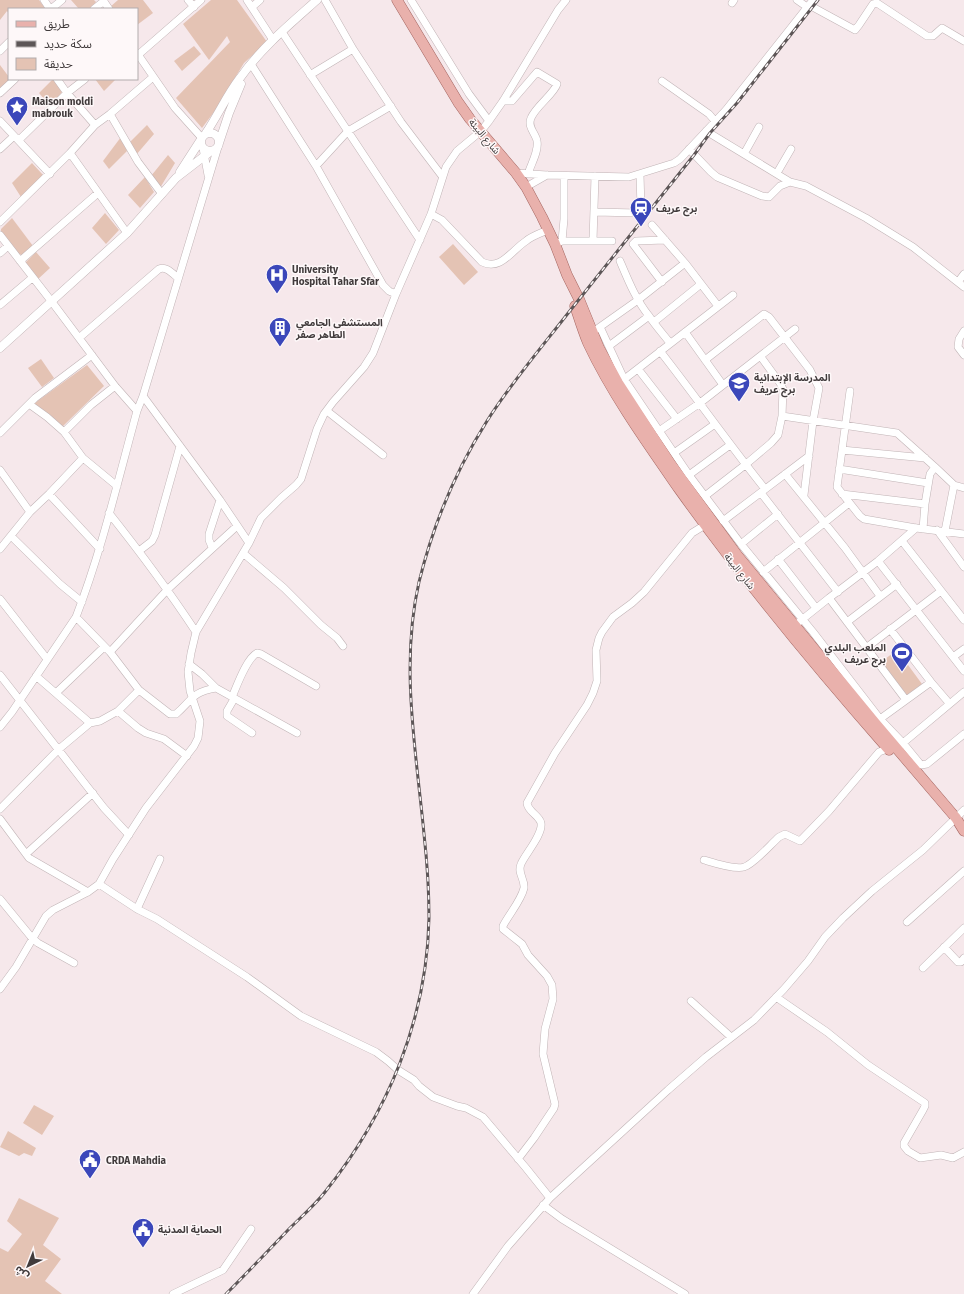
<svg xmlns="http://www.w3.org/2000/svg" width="964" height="1294" viewBox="0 0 964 1294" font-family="'Fira Sans','Noto Sans Arabic',sans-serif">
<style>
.green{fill:#e4c3b4}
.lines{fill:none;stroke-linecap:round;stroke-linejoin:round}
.minor-casing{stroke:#c1b4b6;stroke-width:8}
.tertiary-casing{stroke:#c1b4b6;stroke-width:9}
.primary-casing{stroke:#a46661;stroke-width:11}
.minor{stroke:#fff;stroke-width:7}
.tertiary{stroke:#fff;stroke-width:8}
.primary{stroke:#e9b1ac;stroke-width:10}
.rail-casing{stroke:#5d5657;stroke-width:3}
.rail{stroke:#fef8f9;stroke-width:1.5;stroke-dasharray:4.5;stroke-linecap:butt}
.labels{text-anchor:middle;stroke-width:3;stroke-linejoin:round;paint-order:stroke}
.poi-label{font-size:10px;font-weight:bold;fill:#413b3c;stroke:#fef8f9;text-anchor:start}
.street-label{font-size:10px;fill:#413b3c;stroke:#fef8f9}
</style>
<rect width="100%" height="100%" fill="#f6e8eb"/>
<path class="green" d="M 0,0 L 39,0 L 45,8 L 43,9 L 9,9 L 9,14 L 7,11 L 0,20 Z
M 71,0 L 94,0 L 96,2 L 90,9 L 79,9 Z
M 118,0 L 143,0 L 153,13 L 137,25 L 137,9 L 111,9 L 110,7 Z
M 211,0 L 237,0 L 267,42 L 244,63 L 214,112 L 202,128 L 176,98 L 230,42 L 227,36 L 209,60 L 183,24 Z
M 194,46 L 201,54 L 182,71 L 174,61 Z
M 0,65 L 9,77 L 9,79 L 10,79 L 0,89 Z
M 53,79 L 63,91 L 50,106 L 39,93 Z
M 95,79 L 115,79 L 115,80 L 104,91 Z
M 147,125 L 154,134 L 136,155 L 129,143 Z
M 121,137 L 127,151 L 109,169 L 103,161 Z
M 168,155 L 175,163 L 160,188 L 151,176 Z
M 32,163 L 43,175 L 21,197 L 12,183 Z
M 145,177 L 154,192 L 140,208 L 128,195 Z
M 105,213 L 119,230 L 106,244 L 92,228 Z
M 12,218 L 33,246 L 22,255 L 18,254 L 1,233 L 1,229 Z
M 453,244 L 478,272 L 464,285 L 439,257 Z
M 36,252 L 50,268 L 37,280 L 26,266 L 26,262 Z
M 41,359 L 54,378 L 42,387 L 28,368 Z
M 87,365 L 104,386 L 61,428 L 32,405 Z
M 897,650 L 922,684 L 907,695 L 881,662 Z
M 34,1105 L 54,1116 L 42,1135 L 23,1123 Z
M 8,1131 L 36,1148 L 32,1156 L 24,1153 L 19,1156 L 0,1147 Z
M 19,1198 L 59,1218 L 43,1245 L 61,1259 L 45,1281 L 62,1294 L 0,1294 L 0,1248 L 8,1252 L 22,1234 L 7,1221 Z"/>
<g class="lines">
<g class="minor-casing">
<path id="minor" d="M 44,0 L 50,9
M 103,0 L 109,9
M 188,0 L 194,7
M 247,0 L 273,40
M 325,0 L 353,49 L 401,122 L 442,176
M 411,0 L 469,94 L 489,121
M 797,0 L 807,7
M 732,3 L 734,0
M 809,5 L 855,30 L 859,25 L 873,4 L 877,3 L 927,36 L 933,36 L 942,28 L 964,41
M 252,7 L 260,0
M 51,9 L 62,0
M 94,9 L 104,1
M 282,32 L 420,240
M 0,51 L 9,42
M 137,53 L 175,108 L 201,137
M 138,55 L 201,0
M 251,64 L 316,166 L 383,285 L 389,291 L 396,294
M 310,75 L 353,49
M 57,79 L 67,93 L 95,125
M 662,81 L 709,114 L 715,121
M 0,93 L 15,79
M 503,101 L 512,101 L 537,72 L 557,84 C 554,94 536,106 531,118 C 527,127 536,134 537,141 C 539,151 531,164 528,174
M 110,114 L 138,162 L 162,194
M 0,121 L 50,174
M 706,131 L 790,182 L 806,186 L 866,218 L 913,247 L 964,287
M 19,140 L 67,93 L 85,79
M 203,148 L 208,175
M 0,149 L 14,136
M 689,149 L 711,172 L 717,177 L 762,196 L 769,197 L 780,186 L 790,182
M 70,153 L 127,233
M 744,154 L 759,127
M 316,166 L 348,131 L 391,106
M 516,173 L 547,175 L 629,177 L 674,163 L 680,159 L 726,110 L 813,0
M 777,173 L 791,149
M 526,187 L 547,175
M 595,212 L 637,213 L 639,212 L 641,209 L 640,174
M 431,214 L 442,220 L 482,262 C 501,271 512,250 526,241 C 532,236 541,233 548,230
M 0,222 L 70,153 L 95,125 L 110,114 L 153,77
M 652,225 L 685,263 L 718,306
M 0,235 L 52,302 L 115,386 L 137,411
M 562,241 L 612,241
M 593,241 L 595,176
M 555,244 L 562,241 L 564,219 L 564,176
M 0,253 L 8,246
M 20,261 L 98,193
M 620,261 C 628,280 636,300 649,316 C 655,325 663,334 670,343
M 662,282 L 633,244 L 636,241 L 665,240
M 958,282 L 964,274
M 0,305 L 32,278
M 654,322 L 701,284
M 600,327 L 624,379 L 689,475 L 741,544 L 813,632 L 880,719 L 903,743 L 921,765 L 927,764 L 964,734
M 597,329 L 638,300 L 685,263
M 964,331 L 959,339 L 958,347 L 964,355
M 685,332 L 723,385
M 79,338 L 159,269 C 166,266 172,273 178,278
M 609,346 L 649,316
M 660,351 C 696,397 729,444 765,489
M 705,360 L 764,314 L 769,317 L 810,370 L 819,388 L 813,421 L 804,495
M 638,369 L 677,419
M 622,381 L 733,295
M 850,391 L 837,487 L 860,516 L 864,519 L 916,528 L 964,534
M 143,396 L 220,500 L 249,543
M 29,404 L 47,417 L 64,432 L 83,458 L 117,486
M 327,411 L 383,455
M 782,416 L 897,433 L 935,467
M 659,431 L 700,403 L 795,329
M 64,432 L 91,405 L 115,386
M 0,433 L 35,398 L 92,355
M 842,450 L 925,458
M 674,453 L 715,424
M 839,469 L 928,483
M 0,470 L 30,512
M 785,474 L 845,548 L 880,596
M 689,475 L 730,445
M 761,493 L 838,592
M 49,494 L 100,549
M 842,494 L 925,504
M 705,496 L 745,465 L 771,443 L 778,435 L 782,416 L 783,389 L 780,383 L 761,357
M 109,513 C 140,552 169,591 196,632
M 723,521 L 809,456
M 923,529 L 925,504 L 930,474 L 935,467 L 954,485
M 937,530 L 964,567
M 945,531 L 954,485 L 964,488
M 11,536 L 60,584 L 82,602
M 902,541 L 964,620
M 741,544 L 778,514
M 212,547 L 209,540 L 209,534 L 220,500
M 0,549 L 30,512 L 49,494 L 83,458
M 139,551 L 152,541 L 155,535 L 180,446
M 243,553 L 284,588 L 321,625 L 337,638 L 343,646
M 778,559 L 816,608
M 878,561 L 964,671
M 763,572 L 849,503
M 829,598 L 906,700
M 0,599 L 47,659
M 76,617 L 110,652 L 139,690 L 170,714 L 176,714 C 192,700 192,692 216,688 L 297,733
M 799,622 L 829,598 L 878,561 L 916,528
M 847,622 L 897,584
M 890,629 L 931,682 L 949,703
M 866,648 L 941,591
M 110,652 L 168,589 L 237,526
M 953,657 L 964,649
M 189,664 L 202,674 L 216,688
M 0,675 L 104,808 L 129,835
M 36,676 L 90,723
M 56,693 L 104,647
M 232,697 C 237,686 246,659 257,653 L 261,654 L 316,686
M 234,699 L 227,711 L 227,716 L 252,733
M 118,711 L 138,728 L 146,733 L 164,739 L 187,756
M 880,719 L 931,682
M 0,727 L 12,712 L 76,617 C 102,550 118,480 137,411 L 143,396 L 218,147
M 0,809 L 59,749 L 90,723 L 100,721 L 118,711 L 139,690
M 0,819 L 29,858 L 88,892
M 26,854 L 93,793
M 704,860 C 714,863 735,870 744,867 C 754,864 771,844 779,837 L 785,834 L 800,841 L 829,811 L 879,752 L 903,743 L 964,692
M 99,884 L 137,909 L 157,919 L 247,977 L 301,1016 L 376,1052 L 388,1061 L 398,1070 L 414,1080 L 419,1086 L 433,1097 L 457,1106 L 466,1108 L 483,1117 L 526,1168 L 550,1198
M 0,899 L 32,938 L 38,943 L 74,963
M 137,909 L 160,859
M 907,922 L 964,871
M 944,947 L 958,962 L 961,962 L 964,958
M 923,968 L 964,928
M 0,989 L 16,967 L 46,916 L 53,910 L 88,892 L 99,884 L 113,859 L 146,808 L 194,746 L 198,738 L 200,721 L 190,691 L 188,672 L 191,653 L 196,632 L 249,543 L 261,518 L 281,498 L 296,485 L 301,479 L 317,429 L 324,414 L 333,402 L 364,367 L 373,353 L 396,294 L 431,214 L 446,167 L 457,151 L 481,131 L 489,121 L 503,101 L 558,10 L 566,0
M 776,997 L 827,1032 L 868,1065 L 925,1103 L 925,1106 L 923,1110 L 904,1143 L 904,1146 L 908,1151 L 920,1158 L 941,1155 L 953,1158 L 964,1152
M 691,1001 L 731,1037
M 518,1159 L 534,1138 L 554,1108 L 555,1104 L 543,1054 L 545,1029 L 553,999 L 552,985 L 547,976 L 528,955 L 522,944 L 503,929 L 503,926 C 509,914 521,901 524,888 C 525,879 517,873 521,864 C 525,854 543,835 541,823 C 539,815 528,812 527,803 L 555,753 L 587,705 L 593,693 L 597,681 L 596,650 L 599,638 L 602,632 L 613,617 L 632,603 L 644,592 L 692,533 L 705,525
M 543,1205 L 562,1219 L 685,1294
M 173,1294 L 223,1270 L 251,1229
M 473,1294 L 508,1246 L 550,1198 L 668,1090 L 706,1057 L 754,1020 L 784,989 L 808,961 L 825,937 L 843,918 L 872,891 L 923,850 L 964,810"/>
</g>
<g class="tertiary-casing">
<path id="tertiary" d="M201 142a9 9 0 1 1 18 0a9 9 0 1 1-18 0Z
M 206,133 C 218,115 227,95 240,78 C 261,48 290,24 317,0
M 219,143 L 229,113 L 241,84
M 180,172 L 200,141
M 0,348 L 127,233 L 176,178 L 211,151"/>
</g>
<g class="primary-casing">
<path id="primary" d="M 397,0 L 458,102 L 470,119 L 516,173 L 526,187 L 542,217 L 555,244 L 567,275 L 579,299 L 599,348 L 618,383 L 670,463 L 737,555 L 875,723 L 956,818 L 964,831
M 575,306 C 579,318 583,331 588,343 C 612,394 647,443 679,489 C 744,580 815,666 889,750"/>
</g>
<use href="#minor" class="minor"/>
<use href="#tertiary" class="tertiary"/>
<use href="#primary" class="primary"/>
<g class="rail-casing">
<path id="rail" d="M 226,1294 C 247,1273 268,1251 289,1229 C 301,1217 315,1205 325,1192 C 388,1113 427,1019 429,918 C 429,890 427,861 424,834 C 416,750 400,665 419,582 C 433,525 456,470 487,421 C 511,383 541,348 569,312 C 610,260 653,207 694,155 L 710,133 L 737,103 L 818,0"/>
</g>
<use href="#rail" class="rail"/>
</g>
<defs>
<g id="sight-pin" transform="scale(1.15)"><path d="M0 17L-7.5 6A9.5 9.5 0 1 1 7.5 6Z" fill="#3b47ba" stroke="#fef8f9"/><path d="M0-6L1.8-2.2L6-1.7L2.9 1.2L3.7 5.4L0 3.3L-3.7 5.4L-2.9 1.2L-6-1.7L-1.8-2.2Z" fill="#fff"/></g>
<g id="station-pin" transform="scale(1.15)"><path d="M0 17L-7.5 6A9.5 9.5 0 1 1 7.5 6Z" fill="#3b47ba" stroke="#fef8f9"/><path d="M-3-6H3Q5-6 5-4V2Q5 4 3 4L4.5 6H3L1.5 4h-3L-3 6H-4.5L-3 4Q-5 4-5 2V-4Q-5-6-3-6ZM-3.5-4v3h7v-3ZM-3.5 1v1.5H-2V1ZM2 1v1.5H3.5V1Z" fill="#fff"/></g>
<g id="hospital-pin" transform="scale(1.15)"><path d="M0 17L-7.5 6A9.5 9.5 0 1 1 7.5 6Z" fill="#3b47ba" stroke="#fef8f9"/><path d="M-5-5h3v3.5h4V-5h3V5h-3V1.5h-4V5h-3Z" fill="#fff"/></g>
<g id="building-pin" transform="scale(1.15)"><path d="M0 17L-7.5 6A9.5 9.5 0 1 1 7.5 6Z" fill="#3b47ba" stroke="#fef8f9"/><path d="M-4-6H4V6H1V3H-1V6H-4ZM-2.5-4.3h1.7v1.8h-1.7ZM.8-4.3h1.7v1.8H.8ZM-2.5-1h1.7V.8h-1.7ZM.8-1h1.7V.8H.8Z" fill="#fff"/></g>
<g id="school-pin" transform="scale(1.15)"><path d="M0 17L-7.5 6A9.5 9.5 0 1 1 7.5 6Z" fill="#3b47ba" stroke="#fef8f9"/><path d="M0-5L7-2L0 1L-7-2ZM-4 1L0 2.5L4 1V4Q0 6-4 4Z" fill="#fff"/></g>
<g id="stadium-pin" transform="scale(1.15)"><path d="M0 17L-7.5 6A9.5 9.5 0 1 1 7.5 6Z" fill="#3b47ba" stroke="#fef8f9"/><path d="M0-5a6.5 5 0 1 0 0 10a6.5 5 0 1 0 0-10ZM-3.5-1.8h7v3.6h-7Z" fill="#fff"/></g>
<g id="civic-pin" transform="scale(1.15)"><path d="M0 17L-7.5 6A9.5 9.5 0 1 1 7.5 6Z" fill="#3b47ba" stroke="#fef8f9"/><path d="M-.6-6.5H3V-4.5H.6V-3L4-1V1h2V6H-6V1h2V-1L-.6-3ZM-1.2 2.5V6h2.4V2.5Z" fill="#fff"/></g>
</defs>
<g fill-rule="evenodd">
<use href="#sight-pin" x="17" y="107"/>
<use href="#station-pin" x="641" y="208"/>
<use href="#hospital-pin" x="277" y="275"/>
<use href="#building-pin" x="280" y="328"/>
<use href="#school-pin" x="739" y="383"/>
<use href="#stadium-pin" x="902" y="653"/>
<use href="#civic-pin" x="90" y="1160"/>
<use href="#civic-pin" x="143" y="1229"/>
</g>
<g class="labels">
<g class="poi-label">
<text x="32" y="105">Maison moldi<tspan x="32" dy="12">mabrouk</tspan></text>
<text x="656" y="212">برج عريف</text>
<text x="292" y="273">University<tspan x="292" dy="12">Hospital Tahar Sfar</tspan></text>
<text x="296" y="326">المستشفى الجامعي<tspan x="296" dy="12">الطاهر صفر</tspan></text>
<text x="754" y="381">المدرسة الإبتدائية<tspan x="754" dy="12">برج عريف</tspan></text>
<text x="886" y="651" text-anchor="end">الملعب البلدي<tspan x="886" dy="12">برج عريف</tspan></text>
<text x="106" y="1164">CRDA Mahdia</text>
<text x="158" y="1233">الحماية المدنية</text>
</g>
<g class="street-label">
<text transform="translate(485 136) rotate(50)" y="4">شارع البيئة</text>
<text transform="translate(740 571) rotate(52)" y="4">شارع البيئة</text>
</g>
</g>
<rect x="8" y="8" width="130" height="72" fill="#fef8f9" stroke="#b2acad"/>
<rect x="16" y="21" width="20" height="6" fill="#e9b1ac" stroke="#b2acad"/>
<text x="44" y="28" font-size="12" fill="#413b3c">طريق</text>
<rect x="16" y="41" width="20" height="6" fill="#5d5657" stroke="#b2acad"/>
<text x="44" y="48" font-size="12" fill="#413b3c">سكة حديد</text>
<rect x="16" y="58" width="20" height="12" fill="#e4c3b4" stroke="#b2acad"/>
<text x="44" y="68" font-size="12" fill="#413b3c">حديقة</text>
<g transform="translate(28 1266) rotate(223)" stroke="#fef8f9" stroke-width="3" paint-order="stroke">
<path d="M0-3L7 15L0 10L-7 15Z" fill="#413b3c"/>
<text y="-6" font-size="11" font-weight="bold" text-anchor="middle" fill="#413b3c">ش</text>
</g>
</svg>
